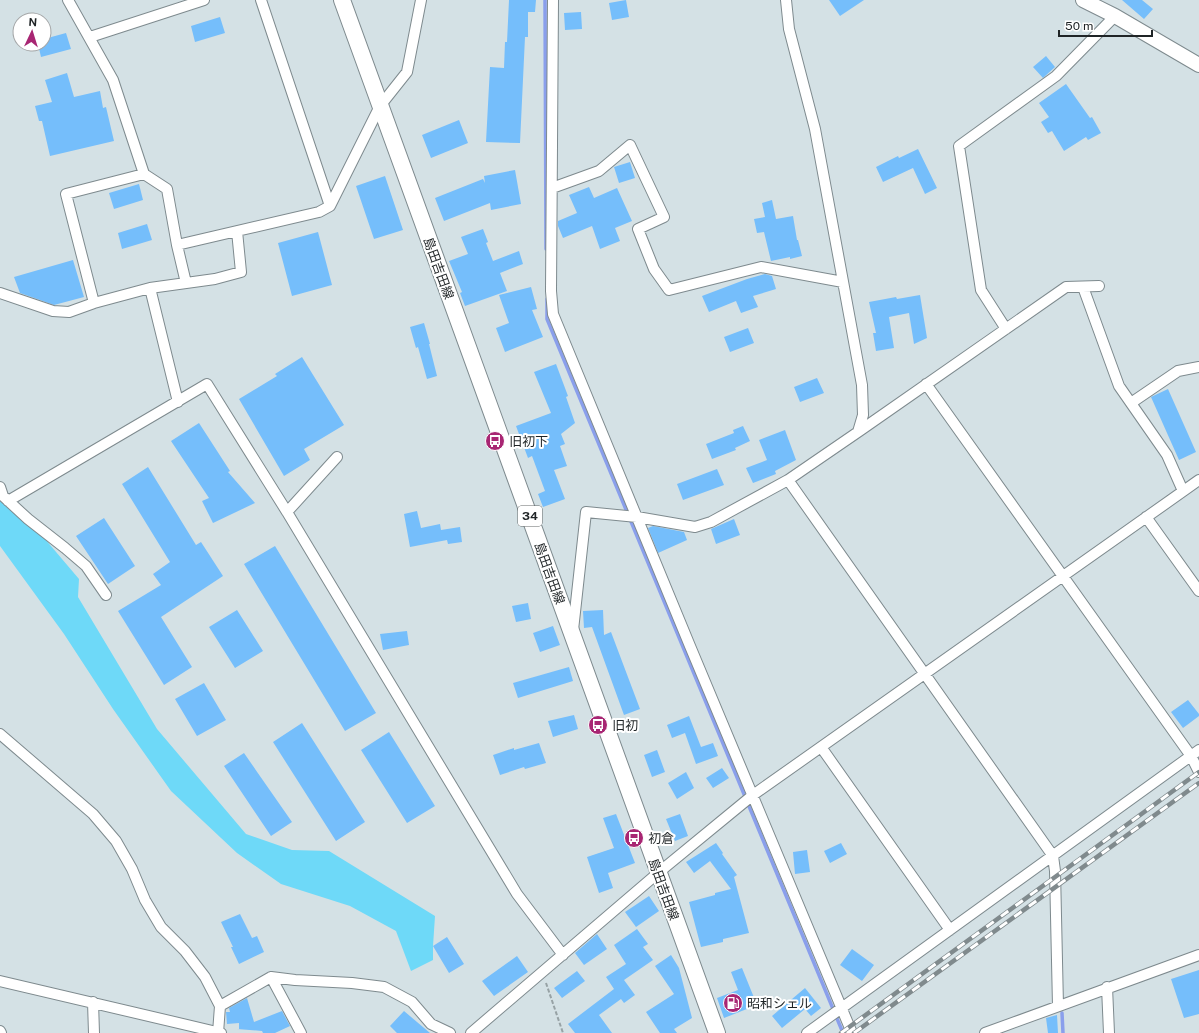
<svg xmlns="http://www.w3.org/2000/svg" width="1199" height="1033" viewBox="0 0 1199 1033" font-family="'Public Sans','Noto Sans JP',sans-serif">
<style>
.green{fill:#6ed9f8}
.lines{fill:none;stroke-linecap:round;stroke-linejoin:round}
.stream{stroke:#8a9fec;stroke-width:3.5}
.building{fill:#75befb}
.street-casing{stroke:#7e8a8e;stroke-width:12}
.secondary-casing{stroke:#7e8a8e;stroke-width:16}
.primary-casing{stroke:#7e8a8e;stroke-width:18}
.path{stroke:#97a2a5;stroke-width:2;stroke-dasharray:4 2;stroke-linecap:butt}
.street{stroke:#fff;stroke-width:10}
.secondary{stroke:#fff;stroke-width:14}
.primary{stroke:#fff;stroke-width:16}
.rail-casing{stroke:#808a8d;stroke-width:4.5}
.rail{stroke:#fff;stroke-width:3;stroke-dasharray:9;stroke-linecap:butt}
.labels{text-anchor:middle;stroke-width:4;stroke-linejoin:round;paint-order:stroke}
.shield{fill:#fff;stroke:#626667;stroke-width:1}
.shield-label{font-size:12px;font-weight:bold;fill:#1f2426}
.street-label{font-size:13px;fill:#1f2426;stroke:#fff}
.poi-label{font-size:13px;fill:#1f2426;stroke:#fff;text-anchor:start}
</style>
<rect width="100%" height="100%" fill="#d4e1e5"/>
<path class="green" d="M 0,501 L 28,519 L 79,579 L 78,597 L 157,729 L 246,834 L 292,850 L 329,851 L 435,916 L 433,946 L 433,960 L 411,971 L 396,931 L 350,906 L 281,884 L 237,853 L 171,791 L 113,709 L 64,634 L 0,546 Z"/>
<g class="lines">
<path class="stream" d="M 545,0 L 546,249
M 547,299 L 547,319 L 843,1033
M 1062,1013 L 1063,1033"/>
</g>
<path class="building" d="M 509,0 L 536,0 L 535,12 L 528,12 L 528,37 L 525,37 L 520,143 L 486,142 L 490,67 L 504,68 L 505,42 L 507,42 Z
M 626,0 L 629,17 L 612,20 L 609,3 Z
M 829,0 L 864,0 L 840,16 Z
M 1122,0 L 1142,0 L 1153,9 L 1144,19 Z
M 581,12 L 582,29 L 565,30 L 564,13 Z
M 220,17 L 225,33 L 195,42 L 191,26 Z
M 66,33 L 71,49 L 41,57 L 38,44 L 44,44 L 44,39 Z
M 1046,56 L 1055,67 L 1043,78 L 1033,67 Z
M 67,73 L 74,97 L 100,91 L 103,108 L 106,107 L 114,141 L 50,156 L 42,121 L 39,121 L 35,106 L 52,102 L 45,80 Z
M 1066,84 L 1090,118 L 1092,117 L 1101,133 L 1088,140 L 1086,137 L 1064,151 L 1052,131 L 1048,133 L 1041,122 L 1049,117 L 1039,103 Z
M 459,120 L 468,143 L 431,158 L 422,135 Z
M 918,149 L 937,188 L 925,194 L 913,168 L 883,182 L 876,167 L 898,156 L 899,158 Z
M 630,162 L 635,178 L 619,183 L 614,167 Z
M 515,170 L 521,204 L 491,210 L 490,203 L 444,221 L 435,198 L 483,179 L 485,183 L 484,176 Z
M 385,176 L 403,230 L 374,239 L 356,186 Z
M 139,184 L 143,200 L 114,209 L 109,193 Z
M 589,187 L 594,198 L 617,188 L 632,221 L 615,228 L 620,241 L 600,249 L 592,226 L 563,238 L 558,226 L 558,221 L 577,213 L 569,195 Z
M 772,200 L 776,219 L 793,216 L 797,240 L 798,240 L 802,256 L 790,259 L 790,257 L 771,261 L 764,232 L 757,233 L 754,219 L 765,217 L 762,203 Z
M 147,224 L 152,240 L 122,249 L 118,233 Z
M 483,229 L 488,242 L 486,243 L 493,261 L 519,251 L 523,264 L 500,273 L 507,291 L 465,306 L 460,293 L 462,292 L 449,261 L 468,254 L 461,237 Z
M 318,232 L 332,285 L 292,296 L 278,243 Z
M 73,260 L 84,297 L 54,305 L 20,293 L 14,277 Z
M 765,274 L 772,276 L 776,289 L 753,296 L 758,307 L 741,313 L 736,301 L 709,312 L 702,296 L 747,279 Z
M 531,287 L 537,309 L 532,310 L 543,337 L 505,352 L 496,328 L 509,323 L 499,295 Z
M 920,295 L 927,338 L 914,344 L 909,313 L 889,317 L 894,348 L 876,351 L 873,333 L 876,333 L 869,302 L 896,297 L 897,299 Z
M 424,323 L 430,344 L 429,344 L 437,376 L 427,379 L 418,347 L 416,348 L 410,327 Z
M 748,328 L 754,343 L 730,352 L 724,337 Z
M 302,357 L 344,425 L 304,449 L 310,460 L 284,476 L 239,399 L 277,376 L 275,374 Z
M 556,364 L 568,396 L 566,397 L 575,423 L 561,434 L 565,444 L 560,446 L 567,466 L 554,470 L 565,499 L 543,507 L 538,494 L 545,491 L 532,456 L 528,458 L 516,426 L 551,413 L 534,372 Z
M 817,378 L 824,393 L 800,402 L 794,387 Z
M 1168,389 L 1196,452 L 1179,460 L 1151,397 Z
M 199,423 L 230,471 L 228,472 L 255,503 L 213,523 L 202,501 L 209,498 L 171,441 Z
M 743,426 L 750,441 L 735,448 L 736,450 L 712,459 L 706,444 L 734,433 L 733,430 Z
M 785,430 L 796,460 L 775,471 L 776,474 L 753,483 L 746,468 L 767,460 L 759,440 Z
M 148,467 L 196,545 L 201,542 L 223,576 L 161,617 L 192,667 L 164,685 L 118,611 L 161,585 L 153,574 L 170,562 L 122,484 Z
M 717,469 L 724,485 L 683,500 L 677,484 Z
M 417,511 L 421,528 L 440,524 L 441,530 L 460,527 L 462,542 L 448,544 L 447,540 L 410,547 L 404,514 Z
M 104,518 L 135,566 L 108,584 L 76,536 Z
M 734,519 L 740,535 L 716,544 L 711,529 Z
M 653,526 L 684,532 L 687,540 L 658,553 L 648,528 Z
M 275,546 L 376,713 L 345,731 L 244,564 Z
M 528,603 L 531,619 L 516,622 L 512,606 Z
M 237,610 L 263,651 L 235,668 L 209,627 Z
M 603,610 L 604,635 L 611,632 L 640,709 L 624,715 L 592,627 L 584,628 L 583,611 Z
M 553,626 L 560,645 L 540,652 L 533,633 Z
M 407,631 L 409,645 L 383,650 L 380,634 Z
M 569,667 L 573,681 L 518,698 L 513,683 Z
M 204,683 L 226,720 L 197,736 L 175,699 Z
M 1188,700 L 1199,714 L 1199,716 L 1183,728 L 1171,712 Z
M 574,715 L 578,729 L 553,737 L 548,721 Z
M 689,716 L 701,747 L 713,743 L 718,756 L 696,764 L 685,733 L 672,738 L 667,725 Z
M 302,723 L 365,822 L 336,841 L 273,742 Z
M 389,732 L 435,806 L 407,823 L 361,750 Z
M 539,743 L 546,763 L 525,769 L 524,767 L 500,775 L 493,755 L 514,748 L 514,750 Z
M 657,750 L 665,772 L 652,777 L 644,755 Z
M 244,753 L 292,822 L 271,836 L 224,766 Z
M 722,768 L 729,778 L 713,788 L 706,778 Z
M 686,772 L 694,788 L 677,799 L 668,783 Z
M 616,814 L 635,863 L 608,873 L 613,888 L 599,893 L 587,857 L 614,848 L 603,818 Z
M 680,814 L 688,836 L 675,841 L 666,819 Z
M 716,843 L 723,853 L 722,854 L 737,875 L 734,877 L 749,933 L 723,939 L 723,942 L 701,947 L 689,902 L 715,895 L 715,893 L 731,889 L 710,861 L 694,873 L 686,862 Z
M 841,843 L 847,854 L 830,863 L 824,851 Z
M 807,850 L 810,872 L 795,874 L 793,852 Z
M 649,896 L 659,911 L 636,927 L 625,912 Z
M 240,914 L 252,938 L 257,936 L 264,952 L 239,964 L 231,947 L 233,947 L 221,922 Z
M 637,929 L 648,944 L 643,947 L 653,960 L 624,980 L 635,995 L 624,1003 L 621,999 L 599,1015 L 612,1033 L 575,1033 L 568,1024 L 614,989 L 606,977 L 626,964 L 614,945 Z
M 597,934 L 607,949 L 584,965 L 575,953 Z
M 447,937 L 464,964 L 449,973 L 433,946 Z
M 852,949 L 874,965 L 862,981 L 840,965 Z
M 671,955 L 679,968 L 692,1018 L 674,1029 L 677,1033 L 660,1033 L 646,1012 L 674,994 L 655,966 Z
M 517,956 L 528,972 L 494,996 L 482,981 Z
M 742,968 L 757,1005 L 724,1018 L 717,998 L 738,990 L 731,972 Z
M 1199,970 L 1199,1014 L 1184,1018 L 1171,979 Z
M 577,971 L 585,981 L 562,998 L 554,988 Z
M 805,988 L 821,1008 L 811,1016 L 805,1009 L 782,1028 L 772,1016 Z
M 247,998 L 254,1022 L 282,1011 L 290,1026 L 275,1033 L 263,1033 L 262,1031 L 237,1029 L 239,1029 L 239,1023 L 227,1024 L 226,1012 L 230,1012 L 229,1008 Z
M 404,1011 L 430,1033 L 397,1033 L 390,1026 Z
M 1057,1015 L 1058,1033 L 1048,1033 L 1046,1018 Z"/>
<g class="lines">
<g class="street-casing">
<path id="street" d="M 261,0 L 330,206
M 553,0 L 551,291 L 553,314 L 690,646 L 852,1033
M 90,37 L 204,0
M 144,174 L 167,189 L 177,245
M 552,188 L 599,171 L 630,145 L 664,217 L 638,229 L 654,269 L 669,290 L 761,267 L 843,282
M 186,283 L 177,245 L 237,231
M 1083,287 L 1119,386 L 1167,455 L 1183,491
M 150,288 L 178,402
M 0,293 L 53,311 L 69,312 L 94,303 L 66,194 L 144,174 L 113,80 L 68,0
M 94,303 L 150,288 L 215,279 L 241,272 L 237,231 L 319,212 L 330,206 L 380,106 L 407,72 L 421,0
M 1006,329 L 981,290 L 959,146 L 1056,76 L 1115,16
M 926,384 L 1191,756 L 1199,772
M 1131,403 L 1178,371 L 1199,367
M 858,432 L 1066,287 L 1099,286
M 788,480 L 1053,856 L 1055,871 L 1058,1006
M 0,487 L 3,496 L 28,519 L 65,548 L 86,566 L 106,595
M 8,501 L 207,384 L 287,512 L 337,457
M 287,512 L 517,894 L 563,955
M 1146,517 L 1199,591
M 573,630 L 586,512 L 637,517 L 695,527 L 711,522 L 788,480 L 858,432 L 863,415 L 862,385 L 815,129 L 789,29 L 786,0
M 0,734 L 93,814 L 116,841 L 132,869 L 145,900 L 161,927 L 185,951 L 205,977 L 220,1006 L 218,1033
M 821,747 L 950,930
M 271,977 L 301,1033
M 0,981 L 221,1033
M 1107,987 L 1109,1033
M 93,1002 L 94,1033
M 220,1006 L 271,977 L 295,980 L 352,983 L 384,987 L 412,1002 L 431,1024 L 450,1033
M 0,1031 L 1,1033
M 471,1033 L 658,873 L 753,795 L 1199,480
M 807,1033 L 1199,750
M 985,1033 L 1199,955"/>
</g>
<g class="secondary-casing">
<path id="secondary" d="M 1083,0 L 1115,16 L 1199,65"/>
</g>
<g class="primary-casing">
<path id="primary" d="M 342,0 L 717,1033"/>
</g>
<path class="path" d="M 546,983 L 563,1033"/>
<use href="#street" class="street"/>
<use href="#secondary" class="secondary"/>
<use href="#primary" class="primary"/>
<g class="rail-casing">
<path id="rail" d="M 841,1033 L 1199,772
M 854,1033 L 1199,783"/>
</g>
<use href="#rail" class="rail"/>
</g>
<defs>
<g id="bus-disc" transform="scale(1)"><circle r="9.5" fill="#a82673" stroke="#fff"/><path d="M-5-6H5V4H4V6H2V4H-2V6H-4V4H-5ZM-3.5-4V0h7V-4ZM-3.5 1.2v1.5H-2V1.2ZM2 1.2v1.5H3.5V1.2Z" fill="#fff"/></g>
<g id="fuel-disc" transform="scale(1)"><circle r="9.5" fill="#a82673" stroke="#fff"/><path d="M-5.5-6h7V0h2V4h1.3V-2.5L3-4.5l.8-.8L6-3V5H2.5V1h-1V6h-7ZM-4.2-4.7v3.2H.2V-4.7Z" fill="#fff"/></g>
</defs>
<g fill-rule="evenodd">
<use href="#bus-disc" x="495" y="441"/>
<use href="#bus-disc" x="598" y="725"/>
<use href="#bus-disc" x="634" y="838"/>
<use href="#fuel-disc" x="733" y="1003"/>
</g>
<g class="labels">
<rect class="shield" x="518" y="506" width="24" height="20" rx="3"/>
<g class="shield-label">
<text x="530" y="520">34</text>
</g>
<g class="street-label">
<text transform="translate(439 268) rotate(70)" y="5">島田吉田線</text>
<text transform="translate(550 573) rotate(70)" y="5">島田吉田線</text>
<text transform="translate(664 889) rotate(70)" y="5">島田吉田線</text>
</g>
<g class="poi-label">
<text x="509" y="446">旧初下</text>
<text x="612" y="730">旧初</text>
<text x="648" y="843">初倉</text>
<text x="747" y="1008">昭和シェル</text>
</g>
</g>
<g transform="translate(32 32) rotate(4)"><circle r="19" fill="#ffffff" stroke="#a5a7a8"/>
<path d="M0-3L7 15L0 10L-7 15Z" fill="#a82673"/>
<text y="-6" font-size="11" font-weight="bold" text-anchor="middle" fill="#1f2426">N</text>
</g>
<path d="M1059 30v6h93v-6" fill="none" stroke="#1f2426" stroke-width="2"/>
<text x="1065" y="30" font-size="12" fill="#1f2426" stroke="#ffffff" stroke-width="3" paint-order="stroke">50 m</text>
</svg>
